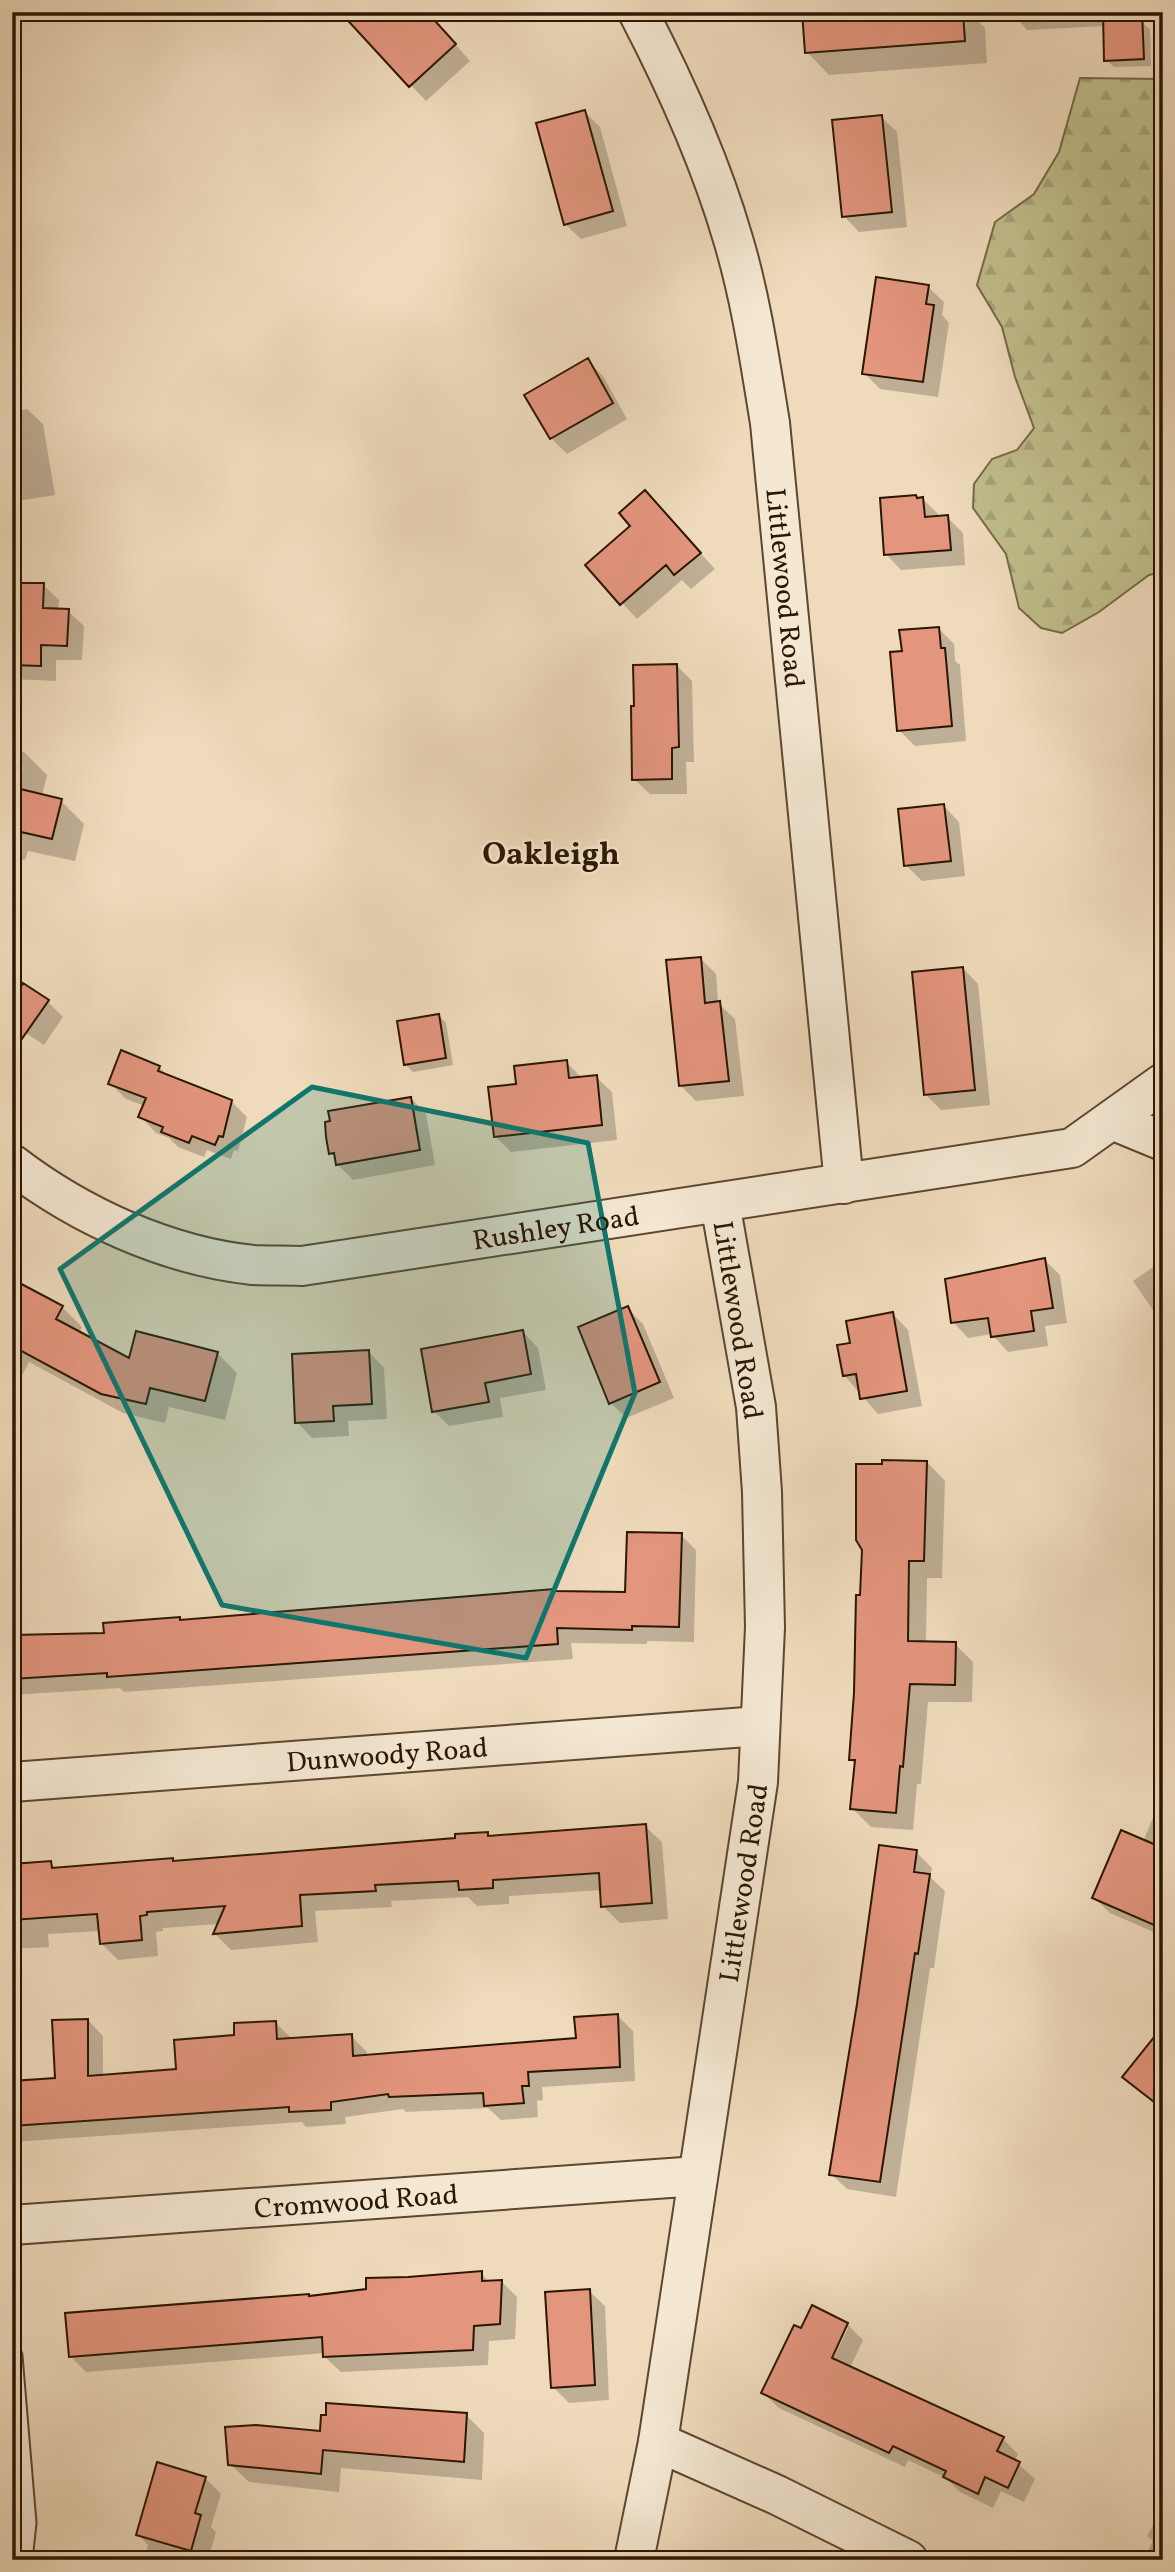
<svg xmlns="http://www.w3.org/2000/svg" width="1175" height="2572" viewBox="0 0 1175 2572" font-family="Vollkorn,serif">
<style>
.forest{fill:url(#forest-firs);stroke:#766a47;stroke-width:2}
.shadow{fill:#0003;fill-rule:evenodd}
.building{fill:#e3957e;stroke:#2b1602;stroke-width:2}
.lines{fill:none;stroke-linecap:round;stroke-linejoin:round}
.lane-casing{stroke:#5c4730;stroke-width:23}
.street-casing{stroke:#5c4730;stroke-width:42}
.lane{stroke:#f5e8d3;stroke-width:19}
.street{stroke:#f5e8d3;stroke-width:38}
.marked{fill:#0f766e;fill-opacity:0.2;stroke:#0f766e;stroke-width:5;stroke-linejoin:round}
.labels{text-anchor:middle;stroke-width:5;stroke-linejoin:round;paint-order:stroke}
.street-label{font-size:28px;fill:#2b1602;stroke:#f5e8d3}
.quarter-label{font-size:32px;font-weight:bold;fill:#2b1602;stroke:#f5e8d3}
</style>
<defs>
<pattern id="forest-firs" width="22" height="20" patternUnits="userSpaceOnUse" patternTransform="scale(1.75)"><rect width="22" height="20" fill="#c0be8c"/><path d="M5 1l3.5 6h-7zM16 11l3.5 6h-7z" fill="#a5a377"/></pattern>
</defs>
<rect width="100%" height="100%" fill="#efdbbc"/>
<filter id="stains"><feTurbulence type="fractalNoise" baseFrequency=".00286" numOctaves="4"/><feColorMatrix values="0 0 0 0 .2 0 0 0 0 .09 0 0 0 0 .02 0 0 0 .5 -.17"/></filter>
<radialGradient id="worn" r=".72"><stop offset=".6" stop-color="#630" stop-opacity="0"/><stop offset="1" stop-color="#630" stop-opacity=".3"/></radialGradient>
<path class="forest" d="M 1080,78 L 1163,79 L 1163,572 L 1149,575 L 1099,612 L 1062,633 L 1041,628 L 1019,608 L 1006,554 L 973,508 L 974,484 L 992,459 L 1017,450 L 1034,428 L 1015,377 L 1002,327 L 977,285 L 995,222 L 1034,194 L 1059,152 Z"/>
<path class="shadow" d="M 427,12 L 470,61 L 426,101 L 355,26 Z
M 803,12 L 969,12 L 985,28 L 987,63 L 829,75 L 807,52 Z
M 1011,12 L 1133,12 L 1150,30 L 1151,66 L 1114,67 L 1106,60 L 1105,26 L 1027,30 Z
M 585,112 L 600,127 L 627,226 L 581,239 L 565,224 Z
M 881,117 L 897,132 L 907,227 L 859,232 L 844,216 Z
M 928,287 L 944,302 L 942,315 L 949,323 L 938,397 L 880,389 L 864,373 Z
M 12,302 L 19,321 L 12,323 Z
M 587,360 L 603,376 L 627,419 L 567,454 L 551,438 L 527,396 Z
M 27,409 L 43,424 L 55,495 L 12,502 L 12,412 Z
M 645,492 L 715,569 L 691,589 L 682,580 L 637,619 L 587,565 L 632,526 Z
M 923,499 L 938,514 L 938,518 L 947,517 L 963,533 L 965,565 L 901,570 L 886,554 Z
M 12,584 L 43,585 L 59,600 L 58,610 L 68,611 L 84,626 L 82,660 L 56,660 L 56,681 L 12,679 Z
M 938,628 L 954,644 L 955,661 L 960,665 L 966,741 L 915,746 L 899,730 L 904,652 Z
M 1163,640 L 1163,693 L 1155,641 Z
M 676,665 L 692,681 L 694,762 L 686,762 L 687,794 L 650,794 L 634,779 Z
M 12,750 L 24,752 L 47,775 L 42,796 L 61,801 L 84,824 L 75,861 L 28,851 L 25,860 L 12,857 L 12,796 L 16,797 L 23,767 L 19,767 L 12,796 Z
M 944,806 L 959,822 L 965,876 L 922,881 L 906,865 Z
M 700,958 L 716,974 L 718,1003 L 735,1019 L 744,1096 L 696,1101 L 680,1085 Z
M 963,968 L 978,984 L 990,1105 L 941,1110 L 925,1094 Z
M 12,985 L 48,1002 L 63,1017 L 44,1045 L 12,1024 Z
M 439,1016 L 446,1023 L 453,1065 L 413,1072 L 405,1064 Z
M 566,1062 L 582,1078 L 596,1077 L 612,1092 L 617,1140 L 511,1152 L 495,1136 L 518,1085 Z
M 159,1067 L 169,1077 L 231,1101 L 247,1117 L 238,1151 L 234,1150 L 231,1159 L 207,1150 L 204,1157 L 178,1147 L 169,1138 L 156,1133 L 141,1117 L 145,1106 L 126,1099 L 110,1083 Z
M 411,1098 L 426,1114 L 435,1165 L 353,1180 L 337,1164 L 336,1158 L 331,1153 Z
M 1045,1260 L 1060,1275 L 1067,1323 L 1045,1326 L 1048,1346 L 1008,1352 L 992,1334 L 968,1338 L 953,1322 Z
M 1163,1260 L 1163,1325 L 1133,1281 Z
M 12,1281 L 62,1307 L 82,1327 L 79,1333 L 130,1361 L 217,1353 L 237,1373 L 225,1420 L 169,1407 L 165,1423 L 123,1413 L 29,1362 L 19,1381 L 12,1378 Z
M 627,1308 L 643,1324 L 674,1398 L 626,1418 L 611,1403 Z
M 893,1314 L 908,1330 L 922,1406 L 878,1414 L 844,1375 L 853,1344 Z
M 523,1332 L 538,1348 L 546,1390 L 500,1398 L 503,1417 L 449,1426 L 434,1411 Z
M 369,1352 L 384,1368 L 387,1419 L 348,1421 L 349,1436 L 312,1438 L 297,1422 Z
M 927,1462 L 945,1481 L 942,1578 L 927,1578 L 926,1643 L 955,1644 L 973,1662 L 972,1702 L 928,1702 L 921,1784 L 917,1784 L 913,1830 L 871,1827 L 852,1808 L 856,1765 L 850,1759 L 862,1597 Z
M 681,1535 L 696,1550 L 694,1642 L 647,1641 L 647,1644 L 571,1643 L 573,1659 L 124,1692 L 120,1688 L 12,1695 L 12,1637 L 106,1635 L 179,1619 L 182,1622 L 555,1593 L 627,1594 Z
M 1163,1793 L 1163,1936 L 1110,1913 L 1094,1898 L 1143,1842 Z
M 645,1826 L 662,1842 L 668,1919 L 620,1923 L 603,1906 L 602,1890 L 509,1896 L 509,1904 L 477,1906 L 468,1897 L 391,1901 L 392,1907 L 315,1911 L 318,1942 L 231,1950 L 215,1934 L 219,1924 L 163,1928 L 163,1931 L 156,1932 L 158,1956 L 118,1960 L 101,1943 L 100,1931 L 48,1934 L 49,1947 L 12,1949 L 12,1967 L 12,1866 L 51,1863 L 57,1870 L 172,1860 L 176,1863 L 457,1840 L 487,1833 L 491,1837 Z
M 916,1852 L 932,1868 L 930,1877 L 945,1891 L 934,1968 L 930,1968 L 896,2197 L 847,2189 L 831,2174 Z
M 618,2016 L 633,2031 L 635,2081 L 542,2087 L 543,2100 L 537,2101 L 538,2117 L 501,2120 L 488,2108 L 406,2112 L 403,2109 L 345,2117 L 346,2124 L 306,2127 L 302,2122 L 12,2142 L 12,2083 L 57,2080 L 88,2020 L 103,2036 L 103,2077 L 178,2071 L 236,2037 L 276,2023 L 291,2038 L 351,2036 L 367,2052 L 367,2057 L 577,2040 Z
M 1163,2032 L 1163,2111 L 1124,2077 Z
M 481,2273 L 490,2283 L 502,2282 L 517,2297 L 515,2339 L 489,2341 L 488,2365 L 341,2372 L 325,2357 L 325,2353 L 86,2372 L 70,2356 L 310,2297 Z
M 589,2291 L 605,2306 L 609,2400 L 569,2403 L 553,2387 Z
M 847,2324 L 863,2340 L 850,2368 L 1003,2439 L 1018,2454 L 1015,2461 L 1035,2479 L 1024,2502 L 1001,2491 L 993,2508 L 960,2492 L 946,2478 L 908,2460 L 905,2467 L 779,2408 L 763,2393 L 802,2331 ZM 844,2328 L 848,2328 L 830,2366 L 827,2365 Z
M 466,2415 L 484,2433 L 482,2480 L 341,2468 L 339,2492 L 249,2482 L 230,2464 L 322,2433 Z
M 205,2478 L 221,2494 L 211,2527 L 216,2532 L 208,2560 L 144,2560 L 148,2545 L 138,2534 Z
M 1163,2509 L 1163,2560 L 1143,2560 L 1153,2541 L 1147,2536 Z"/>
<path class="building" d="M 340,12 L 427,12 L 456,44 L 409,87 Z
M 802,12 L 963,12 L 965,41 L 805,53 Z
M 1103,12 L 1142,12 L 1144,59 L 1104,61 Z
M 585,110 L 613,211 L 564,225 L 536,123 Z
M 882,115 L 892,212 L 842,217 L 832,120 Z
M 876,277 L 929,285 L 926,304 L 934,305 L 923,382 L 862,374 Z
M 588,358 L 613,403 L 550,439 L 524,395 Z
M 645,490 L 701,553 L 674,575 L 666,565 L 620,605 L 585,565 L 630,526 L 619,513 Z
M 916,495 L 917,498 L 923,497 L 925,517 L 948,515 L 951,550 L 884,555 L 880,498 Z
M 12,583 L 44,583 L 43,608 L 69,609 L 67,646 L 41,645 L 41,666 L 12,665 Z
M 939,627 L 941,648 L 945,648 L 952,726 L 897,731 L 890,652 L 902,651 L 899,630 Z
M 677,664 L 679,747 L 672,748 L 672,779 L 632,780 L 631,706 L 634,706 L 633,665 Z
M 12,787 L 62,799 L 52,839 L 12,830 Z
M 944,804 L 951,861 L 904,866 L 898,809 Z
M 701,957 L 705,1003 L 720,1001 L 729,1081 L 679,1086 L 666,960 Z
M 963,967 L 975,1090 L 924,1095 L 912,972 Z
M 23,983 L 49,1000 L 12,1053 L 12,1001 Z
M 439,1014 L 446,1058 L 404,1065 L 397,1021 Z
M 121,1050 L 160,1066 L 158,1071 L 232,1100 L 223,1137 L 219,1136 L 215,1145 L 192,1136 L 189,1143 L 161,1132 L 163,1127 L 138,1117 L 146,1098 L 108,1084 Z
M 567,1060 L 569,1078 L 597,1075 L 602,1125 L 494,1137 L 488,1087 L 516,1084 L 514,1066 Z
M 411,1097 L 420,1150 L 336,1165 L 334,1153 L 329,1154 L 326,1137 L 325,1122 L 330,1121 L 328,1111 Z
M 1045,1258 L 1053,1308 L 1031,1311 L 1034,1331 L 991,1337 L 988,1318 L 951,1323 L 945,1279 Z
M 12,1279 L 63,1306 L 56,1319 L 129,1358 L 136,1331 L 218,1352 L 205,1401 L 150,1388 L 146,1404 L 101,1394 L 12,1346 Z
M 628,1306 L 660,1382 L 609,1404 L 578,1327 Z
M 893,1312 L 907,1391 L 860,1399 L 856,1374 L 843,1376 L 837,1345 L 850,1343 L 846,1321 Z
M 523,1330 L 531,1374 L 485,1383 L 489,1402 L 432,1412 L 421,1349 Z
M 369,1350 L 372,1404 L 333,1406 L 334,1421 L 295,1423 L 292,1354 Z
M 882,1460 L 927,1461 L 924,1561 L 909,1561 L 908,1641 L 956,1642 L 955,1685 L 910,1684 L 903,1767 L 900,1766 L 896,1813 L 850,1809 L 855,1760 L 849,1760 L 854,1693 L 856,1595 L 860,1595 L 862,1550 L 856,1540 L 856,1464 L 882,1464 Z
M 627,1532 L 682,1533 L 679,1627 L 632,1626 L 632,1630 L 557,1628 L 558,1644 L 107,1677 L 107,1673 L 12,1679 L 12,1635 L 104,1633 L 103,1623 L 180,1617 L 180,1620 L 554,1589 L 554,1591 L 625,1592 Z
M 646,1824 L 652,1903 L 601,1907 L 599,1873 L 493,1880 L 493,1888 L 459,1890 L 458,1881 L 375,1885 L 376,1891 L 300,1895 L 302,1926 L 213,1934 L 225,1906 L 147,1912 L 147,1915 L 140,1916 L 142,1940 L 100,1944 L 97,1914 L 12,1920 L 12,1864 L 51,1861 L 52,1868 L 173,1858 L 173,1861 L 455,1838 L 455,1834 L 488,1832 L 488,1836 Z
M 1121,1830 L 1163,1848 L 1163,1904 L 1154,1925 L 1092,1898 Z
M 879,1845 L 917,1850 L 914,1872 L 930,1874 L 918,1954 L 915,1953 L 880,2182 L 829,2175 L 857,2004 Z
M 618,2014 L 620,2067 L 528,2072 L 529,2086 L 522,2086 L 524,2103 L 484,2106 L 483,2093 L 389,2097 L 388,2094 L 331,2102 L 331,2110 L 289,2112 L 289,2107 L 12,2126 L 12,2081 L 55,2078 L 52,2020 L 88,2019 L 88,2076 L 176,2069 L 174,2040 L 234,2035 L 234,2023 L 276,2021 L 277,2039 L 352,2034 L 353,2056 L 576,2038 L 574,2017 Z
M 1163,2026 L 1163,2109 L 1122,2077 Z
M 482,2271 L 482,2281 L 502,2280 L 500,2324 L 474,2326 L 473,2350 L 323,2357 L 322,2337 L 69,2357 L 65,2313 L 309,2294 L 309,2296 L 366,2289 L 366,2278 L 408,2277 Z
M 590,2289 L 595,2385 L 551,2388 L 545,2292 Z
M 812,2305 L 848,2323 L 832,2358 L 1004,2437 L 997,2451 L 1020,2462 L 1008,2488 L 985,2477 L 978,2494 L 943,2477 L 946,2471 L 893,2446 L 889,2453 L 761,2393 L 794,2325 L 801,2328 Z
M 326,2403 L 467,2413 L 464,2462 L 323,2450 L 321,2474 L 228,2465 L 225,2427 L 256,2425 L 320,2431 L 321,2415 L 326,2415 Z
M 157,2462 L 206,2477 L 195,2513 L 201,2515 L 191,2551 L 136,2535 Z"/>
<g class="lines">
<g class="lane-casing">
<path id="lane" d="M 12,2356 L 26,2523 L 22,2560"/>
</g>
<g class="street-casing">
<g id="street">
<path id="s1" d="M 638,12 C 676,85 710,160 733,239 C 751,299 760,362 770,423 L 844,1184"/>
<path d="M 1112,1120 L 1163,1141"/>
<path id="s2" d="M 12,1164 C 80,1216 167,1256 253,1265 C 269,1266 286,1265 302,1266 L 1072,1148 L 1163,1083"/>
<path id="s3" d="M 12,1782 L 760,1726"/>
<path id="s4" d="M 12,2225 L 698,2176"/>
<path d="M 658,2442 L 777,2495 L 908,2560"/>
<path id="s5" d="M 634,2560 L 658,2442 L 758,1782 L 765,1627 L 762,1492 L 756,1407 L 720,1203"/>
</g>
</g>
<use href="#lane" class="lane"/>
<use href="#street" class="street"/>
</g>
<path class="marked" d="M 312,1087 L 588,1143 L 635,1393 L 526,1658 L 222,1605 L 60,1269 Z"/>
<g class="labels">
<g class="street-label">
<text dy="10" stroke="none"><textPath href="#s1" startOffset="600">Littlewood Road</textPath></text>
<text dy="10" stroke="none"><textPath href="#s2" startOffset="570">Rushley Road</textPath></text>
<text transform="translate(739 1320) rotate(81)" y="10">Littlewood Road</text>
<text dy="10" stroke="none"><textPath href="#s3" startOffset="376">Dunwoody Road</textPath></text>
<text dy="10" stroke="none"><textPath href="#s5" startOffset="686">Littlewood Road</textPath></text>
<text dy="10" stroke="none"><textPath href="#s4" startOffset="345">Cromwood Road</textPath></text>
</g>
<g class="quarter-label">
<text x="551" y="864">Oakleigh</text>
</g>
</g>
<rect width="1175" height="2572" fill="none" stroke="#efdbbc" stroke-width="42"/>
<rect x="14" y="14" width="1147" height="2544" fill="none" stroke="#2b1602" stroke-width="3.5"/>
<rect x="21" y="21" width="1133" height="2530" fill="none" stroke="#2b1602" stroke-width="2"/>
<rect width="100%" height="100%" filter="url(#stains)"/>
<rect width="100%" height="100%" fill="url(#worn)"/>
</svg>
